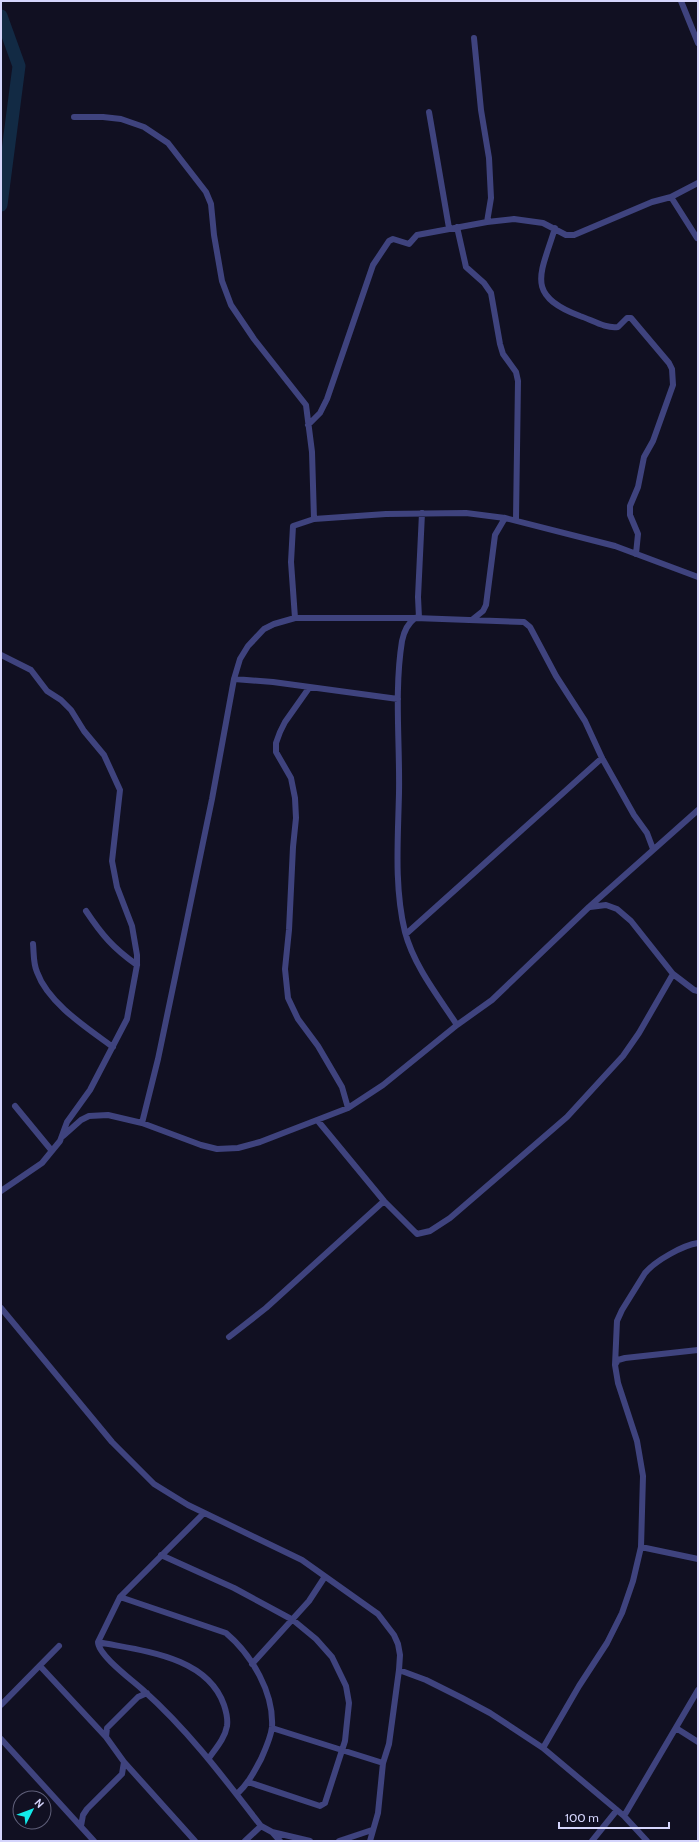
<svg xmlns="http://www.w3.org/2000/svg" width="699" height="1842" viewBox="0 0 699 1842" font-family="Cabin,sans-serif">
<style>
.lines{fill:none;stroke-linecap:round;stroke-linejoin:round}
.river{stroke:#122a44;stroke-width:13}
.minor{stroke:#3f437e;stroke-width:6}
</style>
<rect width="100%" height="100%" fill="#111022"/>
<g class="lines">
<path class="river" d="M 1,16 L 19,66 L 1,205"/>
<path class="minor" d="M 681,1 L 698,43
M 474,38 L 481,110 L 489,158 L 491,198 L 487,222
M 429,112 L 449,228
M 74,117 L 103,117 L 121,119 L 144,127 L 168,143 L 206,192 L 211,204 L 214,235 L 222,281 L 231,305 L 254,339 L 306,405 L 312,452 L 314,519
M 671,197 L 697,238
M 457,227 L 466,267 L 484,283 L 491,293 L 500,344 L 503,354 L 516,372 L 518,381 L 516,519
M 555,228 C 541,274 524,295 580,316 C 592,320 606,329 618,327 L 627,318 L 631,318 L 669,363 L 672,369 L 673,385 L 653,441 L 644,457 L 638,487 L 630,506 L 630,515 L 638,534 L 636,554
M 308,425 L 320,413 L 327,399 L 373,265 L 389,241 L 393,239 L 409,244 L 417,235 L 487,222 L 514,219 L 543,223 L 566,235 L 574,235 L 652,202 L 671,197 L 698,183
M 295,618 L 291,562 L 293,526 L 314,519 L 386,514 L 466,513 L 505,518 L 615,546 L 698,577
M 415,618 C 407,624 404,631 402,641 C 394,691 400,743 399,793 C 398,839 394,887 405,932 C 414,966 438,996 457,1025
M 419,618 L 418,597 L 422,513
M 473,619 L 483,611 L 486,605 L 495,535 L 505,518
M 1,655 L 31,670 L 47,691 L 61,700 L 71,710 L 84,731 L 104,755 L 120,790 L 112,861 L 117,887 L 132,926 L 137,955 L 137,965 L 127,1019 L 90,1090 L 67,1122 L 60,1141 L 42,1163 L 1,1191
M 234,679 L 273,682 L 398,699
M 309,688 L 285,722 L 280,732 L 276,743 L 276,752 L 291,778 L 295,798 L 296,818 L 293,847 L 289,930 L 285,969 L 288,998 L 298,1019 L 318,1046 L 342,1087 L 348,1108
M 590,907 L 606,905 L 617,909 L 631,921 L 673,974 L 694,990 L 698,991
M 86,911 C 102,935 113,948 137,965
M 406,934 L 602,758
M 33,944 C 34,953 33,963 37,972 C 48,1003 87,1028 113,1047
M 15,1106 L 52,1151
M 142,1123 L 158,1059 L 182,944 L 212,799 L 234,679 L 240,659 L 248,646 L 264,629 L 274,624 L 295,618 L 415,618 L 524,622 L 530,627 L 556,676 L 585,721 L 602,758 L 634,815 L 647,833 L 653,849
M 63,1136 L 81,1120 L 89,1116 L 108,1115 L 142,1123 L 201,1145 L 217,1149 L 238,1148 L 260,1142 L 348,1108 L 383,1085 L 457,1025 L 492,1000 L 589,907 L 698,810
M 384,1201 L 417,1234 L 430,1231 L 450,1218 L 567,1117 L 600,1081 L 623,1056 L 639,1033 L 673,974
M 1,1308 L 112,1442 L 154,1484 L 188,1505 L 302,1560 L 378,1614 L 394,1635 L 398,1644 L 400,1655 L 399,1670 L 426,1680 L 462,1698 L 490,1713 L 543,1748 L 624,1816 L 647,1841
M 229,1337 L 266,1308 L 384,1201 L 318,1121
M 615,1365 L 617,1321 L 622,1310 L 645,1273 C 655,1261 683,1245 698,1243
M 204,1513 L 120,1597 L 98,1642 C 98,1655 132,1680 143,1690 C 188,1730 224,1778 261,1826 L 272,1832 L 280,1841
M 641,1547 L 698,1559
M 161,1555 L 234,1588 L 293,1620 L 316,1639 L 332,1657 L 346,1686 L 349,1703 L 345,1741 L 325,1803 L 320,1806 L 248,1782
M 120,1597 L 226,1633 C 252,1655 274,1693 272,1727 C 271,1737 265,1750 261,1759 C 254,1772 248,1784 237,1794
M 98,1642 C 142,1651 207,1656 224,1705 C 226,1711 228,1719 227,1726 C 225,1738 216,1748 209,1758
M 252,1664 L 309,1601 L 324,1578
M 40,1666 L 106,1737
M 147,1693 L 138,1697 L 107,1728 L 106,1737 L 124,1762 L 195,1841
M 1,1705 L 59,1646
M 272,1728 L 383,1763
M 676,1728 L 698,1742
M 1,1739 L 94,1841
M 543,1748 L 579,1686 L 607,1643 L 622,1613 L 633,1581 L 641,1547 L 643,1476 L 637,1441 L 618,1383 L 615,1365 L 618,1360 L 625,1358 L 698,1350
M 624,1816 L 698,1690
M 81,1826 L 83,1815 L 87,1809 L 122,1774 L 124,1762
M 272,1832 L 310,1841
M 245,1841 L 261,1826
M 339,1841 L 372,1830
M 370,1841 L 378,1813 L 383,1763 L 389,1744 L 399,1670
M 592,1841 L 617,1810"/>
</g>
<rect width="699" height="1842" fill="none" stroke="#d5d5fc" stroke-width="4"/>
<g transform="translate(32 1810) rotate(48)"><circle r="19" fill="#111022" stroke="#5f5f79"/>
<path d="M0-3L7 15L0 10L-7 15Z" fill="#13e9e9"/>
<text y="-6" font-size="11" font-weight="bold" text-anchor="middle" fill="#d5d5fc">N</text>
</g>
<path d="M559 1822v6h110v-6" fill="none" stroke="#d5d5fc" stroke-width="2"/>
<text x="565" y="1822" font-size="12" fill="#d5d5fc" stroke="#111022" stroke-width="3" paint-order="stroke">100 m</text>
</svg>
